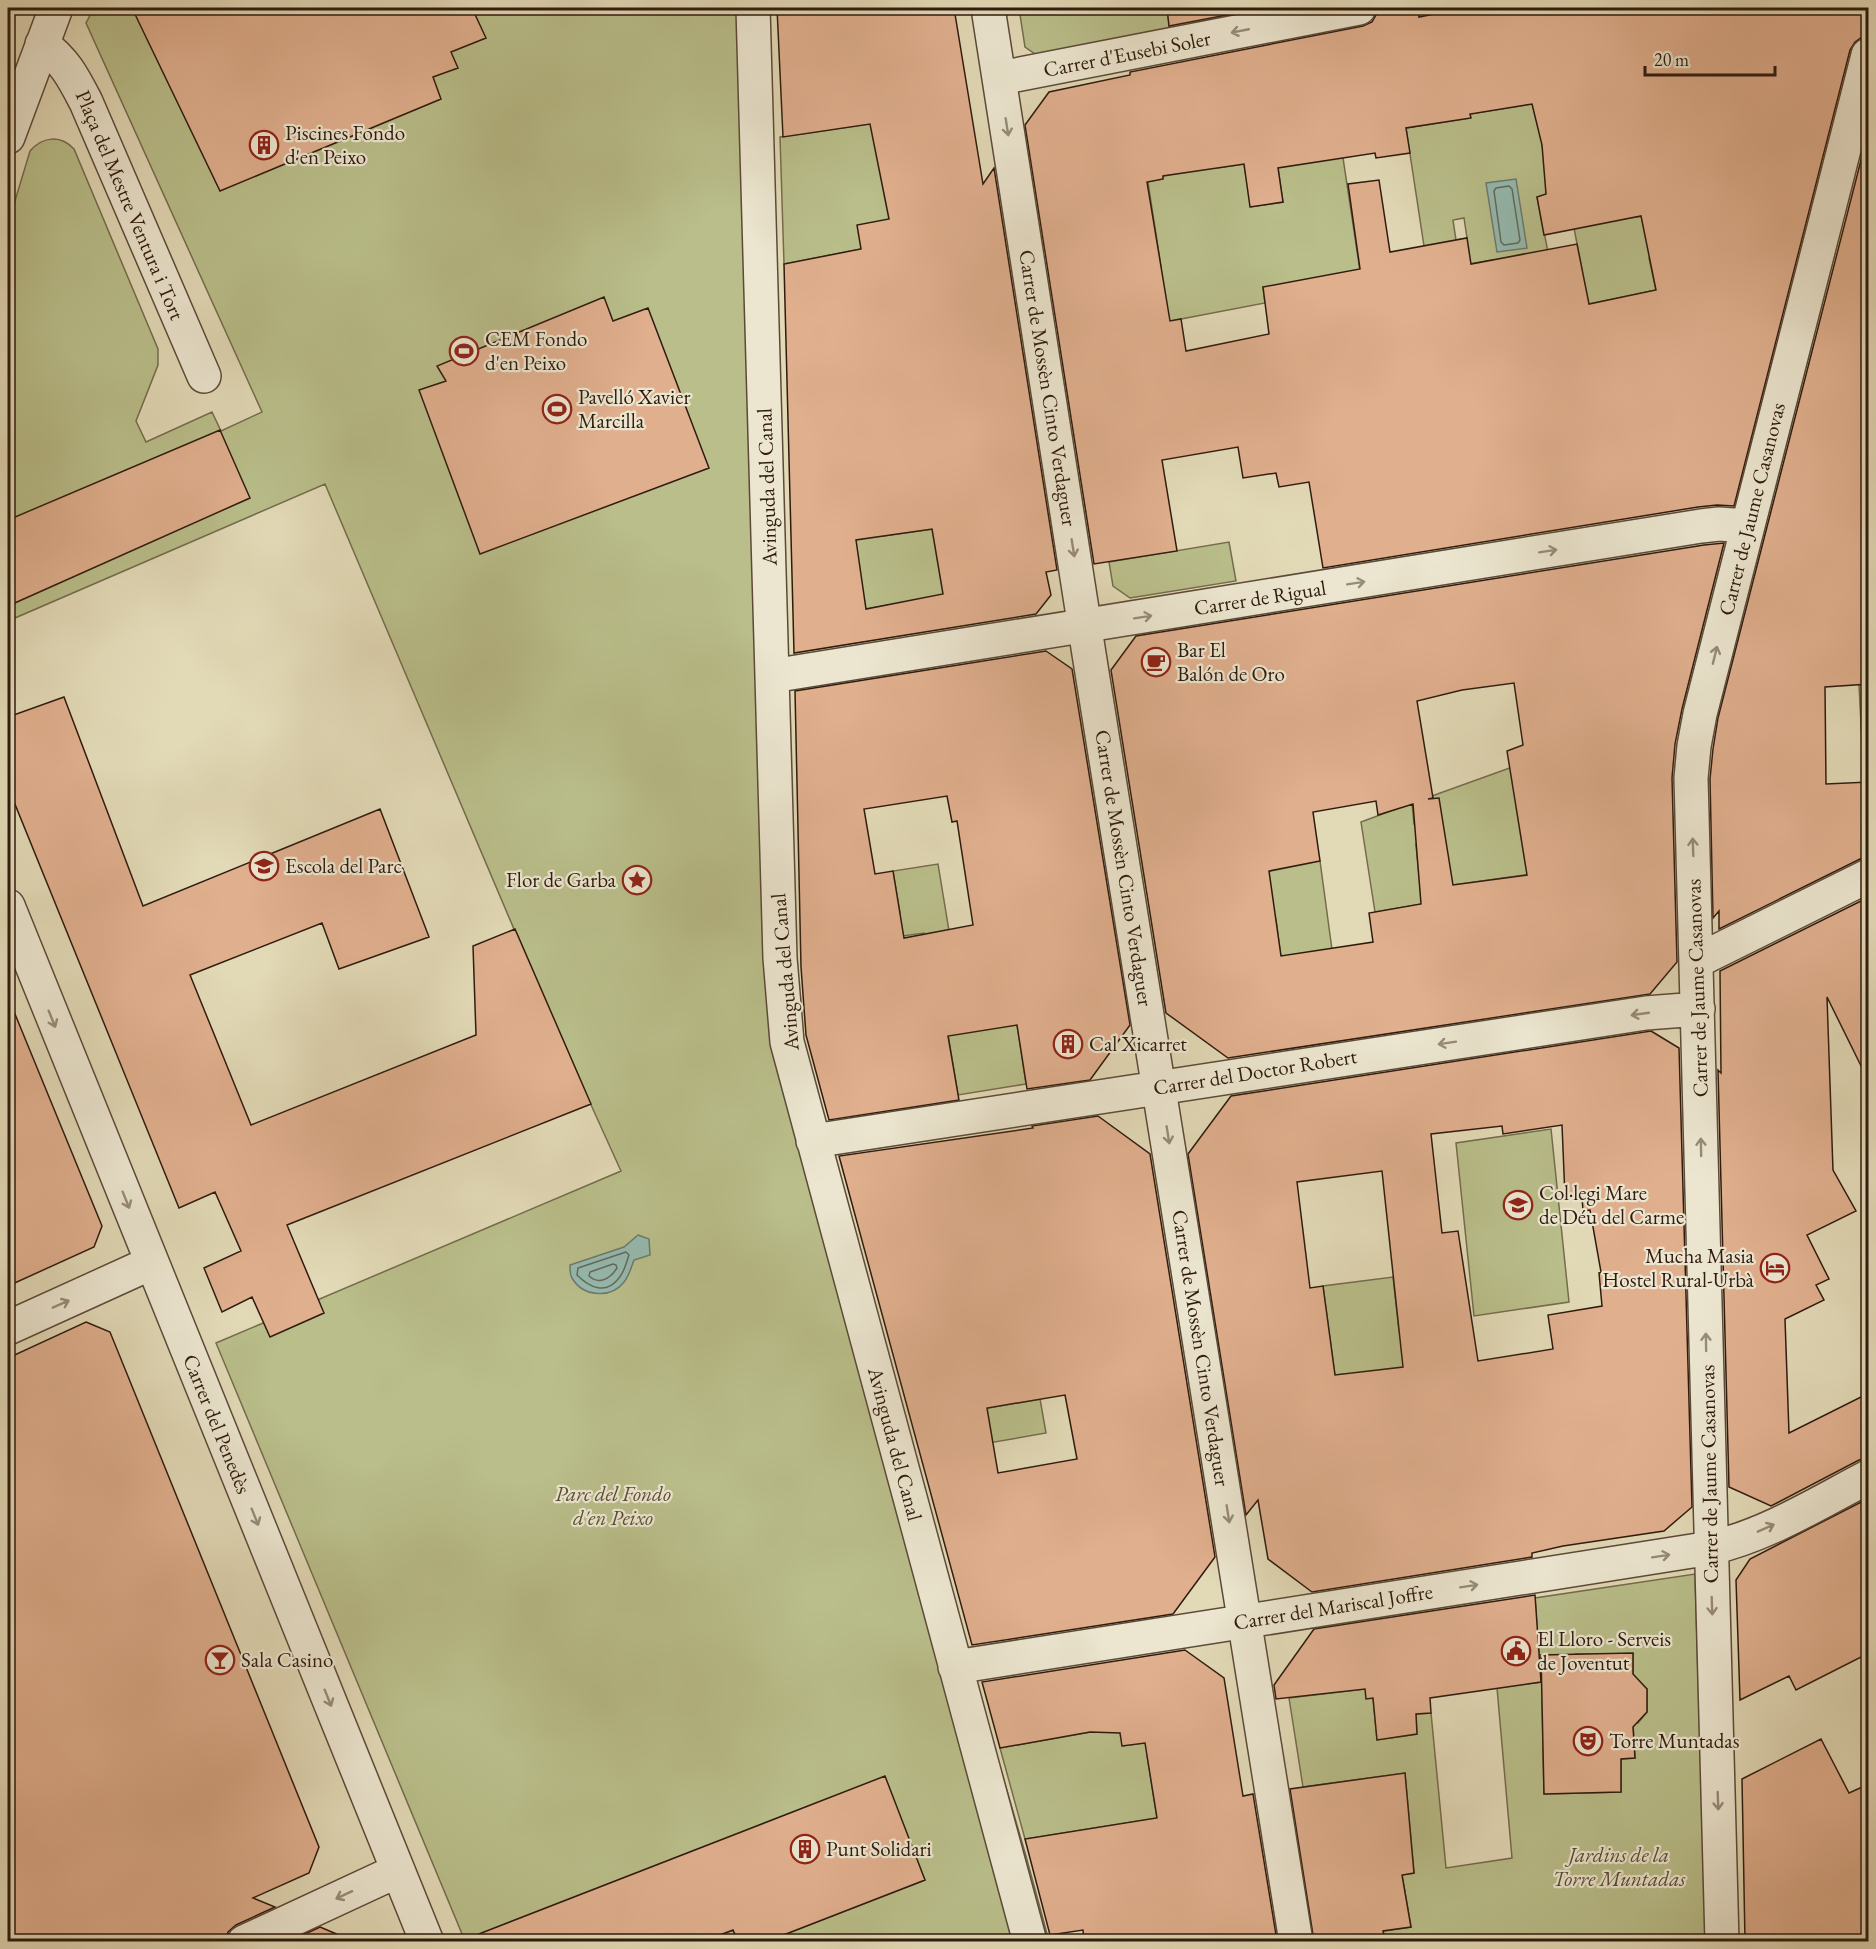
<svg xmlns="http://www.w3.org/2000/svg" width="1876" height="1949" viewBox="0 0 1876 1949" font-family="'EB Garamond',serif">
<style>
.green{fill:#b9be8a;stroke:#746c4c;stroke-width:1.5;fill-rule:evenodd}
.water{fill:#95baaf;stroke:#6c7a6f;stroke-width:1.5}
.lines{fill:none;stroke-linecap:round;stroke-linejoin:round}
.shore{stroke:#626a5e;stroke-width:1.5}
.building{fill:#e0af8e;stroke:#2f1b0e;stroke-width:1.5;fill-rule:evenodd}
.minor-casing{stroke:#5c4a38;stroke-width:36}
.minor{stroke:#ece6d0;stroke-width:33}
.oneway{stroke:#978b79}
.labels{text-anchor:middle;stroke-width:4.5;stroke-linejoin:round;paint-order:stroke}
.street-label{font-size:21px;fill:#2f1b0e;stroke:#ece6d0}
.poi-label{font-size:21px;fill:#2f1b0e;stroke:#ece6d0;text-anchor:start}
.park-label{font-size:21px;font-style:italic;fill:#584c33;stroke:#ece6d0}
</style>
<rect width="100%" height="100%" fill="#e2d9b6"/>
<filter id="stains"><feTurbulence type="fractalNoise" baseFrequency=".00333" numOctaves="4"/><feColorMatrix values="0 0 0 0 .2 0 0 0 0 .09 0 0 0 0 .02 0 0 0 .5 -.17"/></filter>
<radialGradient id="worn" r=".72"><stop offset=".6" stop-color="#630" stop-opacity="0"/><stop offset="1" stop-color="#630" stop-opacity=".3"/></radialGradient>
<path class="green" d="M 94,8 L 765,8 L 789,968 L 803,1045 L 813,1084 L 838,1168 L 978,1691 L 1026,1856 L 1049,1941 L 768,1941 L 925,1880 L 884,1777 L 475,1936 L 477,1941 L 465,1941 L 216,1343 L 621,1171 L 553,1021 L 325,484 L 8,621 L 8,224 L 30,151 C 42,137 60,134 74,149 L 158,349 L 158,365 L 136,421 L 146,442 L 212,412 L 221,431 L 262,412 L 86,23 Z
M 1019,8 L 1167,8 L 1170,32 L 1041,58 L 1025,47 Z
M 1538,103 L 1542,145 L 1553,193 L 1537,197 L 1553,277 L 1582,270 L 1570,207 L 1637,217 L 1678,209 L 1728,242 L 1649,258 L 1656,290 L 1575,307 L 1492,260 L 1469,264 L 1424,246 L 1406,128 L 1470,118 L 1470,114 ZM 1464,218 L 1467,238 L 1456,240 L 1453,220 Z
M 916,117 L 889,219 L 861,249 L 784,264 L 780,137 Z
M 1275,146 L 1343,158 L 1362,284 L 1263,287 L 1265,303 L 1155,324 L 1161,267 L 1148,182 L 1163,179 L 1159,148 L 1217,159 L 1218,168 L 1244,164 L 1251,207 L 1283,202 Z
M 825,481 L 883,536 L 941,528 L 944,595 L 866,609 Z
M 1229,542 L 1236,581 L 1130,598 L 1113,586 L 1109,562 Z
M 1868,684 L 1868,781 L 1864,782 L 1859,685 Z
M 1554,752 L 1531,874 L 1453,885 L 1416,845 L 1422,904 L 1375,912 L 1361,822 L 1412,803 L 1414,824 L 1432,822 L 1429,797 Z
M 1320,861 L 1333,957 L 1282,965 L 1276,920 L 1257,874 Z
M 938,864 L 952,949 L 931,974 L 924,933 L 895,937 L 900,913 L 893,871 Z
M 1017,1025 L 1026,1084 L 958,1095 L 947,1028 Z
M 1551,1129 L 1569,1302 L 1474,1316 L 1456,1143 Z
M 1393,1277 L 1399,1331 L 1426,1391 L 1348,1374 L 1335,1375 L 1323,1286 Z
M 1040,1399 L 1046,1433 L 989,1443 L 983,1409 Z
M 1695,1574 L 1706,1941 L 1385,1941 L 1383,1931 L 1411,1927 L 1402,1875 L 1414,1873 L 1405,1773 L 1303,1787 L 1289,1698 L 1365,1689 L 1373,1698 L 1377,1740 L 1417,1734 L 1416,1714 L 1431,1713 L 1446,1868 L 1512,1858 L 1497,1688 L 1541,1682 L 1535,1598 ZM 1575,1654 L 1633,1654 L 1633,1679 L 1647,1689 L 1647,1712 L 1638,1723 L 1633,1723 L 1635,1758 L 1621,1759 L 1621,1792 L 1544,1794 L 1542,1699 L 1576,1698 Z
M 1119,1727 L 1123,1746 L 1150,1742 L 1147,1755 L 1157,1818 L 1025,1839 L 1000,1748 Z
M 733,1930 L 738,1941 L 704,1942 Z"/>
<path class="water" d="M 1516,179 L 1527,248 L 1497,252 L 1486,183 Z
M 638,1235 L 649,1239 L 650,1255 L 634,1260 C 631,1268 629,1276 624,1282 C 611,1299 583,1297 572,1278 C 570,1275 570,1269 570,1265 L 624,1247 Z"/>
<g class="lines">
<path class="shore" d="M 1509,186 L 1512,189 L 1520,240 L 1518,243 L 1504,245 L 1501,242 L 1494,191 L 1496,188 Z
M 626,1252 L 629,1255 C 626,1263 625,1271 619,1278 C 606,1295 590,1288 577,1275 L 578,1268 Z
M 613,1264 L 616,1265 L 617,1268 C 610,1279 599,1285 589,1276 L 590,1272 Z"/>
</g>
<path class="building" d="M 132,8 L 472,8 L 486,38 L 451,52 L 458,68 L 433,77 L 441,99 L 220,191 Z
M 777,8 L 954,8 L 983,184 L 994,168 L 1057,570 L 1046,572 L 1051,595 L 1036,614 L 794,653 L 784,264 L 861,249 L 857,225 L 889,219 L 870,124 L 783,137 ZM 932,529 L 943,594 L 866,609 L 856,540 Z
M 1167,8 L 1264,8 L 1169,26 Z
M 1377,8 L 1418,8 L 1419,17 L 1464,8 L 1869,8 L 1869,37 L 1862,37 L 1855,42 L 1850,50 L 1734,506 L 1717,505 L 1698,507 L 1323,568 L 1309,482 L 1279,487 L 1276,473 L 1243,478 L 1238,447 L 1162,460 L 1177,551 L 1094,564 L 1025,125 L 1049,92 L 1130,75 L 1130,72 L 1363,26 L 1372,22 L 1376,15 ZM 1532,104 L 1542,145 L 1546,194 L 1537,197 L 1544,235 L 1641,216 L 1656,290 L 1589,304 L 1577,244 L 1471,264 L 1467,238 L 1390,252 L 1379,180 L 1348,184 L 1360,269 L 1263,287 L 1269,334 L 1186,351 L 1181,319 L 1170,321 L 1147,182 L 1163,179 L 1163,176 L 1244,164 L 1250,207 L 1283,202 L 1278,168 L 1375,153 L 1376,158 L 1410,153 L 1406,128 L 1471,118 L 1470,114 Z
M 1869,129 L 1869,523 L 1862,523 L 1869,618 L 1869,684 L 1825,687 L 1826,784 L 1869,782 L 1869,857 L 1860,859 L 1719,929 L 1719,911 L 1713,918 L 1710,779 L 1713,749 L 1718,718 Z
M 604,297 L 613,321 L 648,308 L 709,468 L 480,554 L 419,390 L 446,381 L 437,366 Z
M 220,430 L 250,498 L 8,606 L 8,520 Z
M 1724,543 L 1682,709 L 1675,744 L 1672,778 L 1677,962 L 1650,994 L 1228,1058 L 1166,1013 L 1111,670 L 1136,636 L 1704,545 ZM 1514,683 L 1523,745 L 1507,751 L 1527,875 L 1453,885 L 1439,798 L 1428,799 L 1433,798 L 1417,701 L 1462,690 ZM 1376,801 L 1378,815 L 1413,804 L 1421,904 L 1369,913 L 1373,942 L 1281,956 L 1269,871 L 1320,861 L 1313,812 Z
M 1046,651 L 1072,669 L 1130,1025 L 1090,1080 L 1027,1089 L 1017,1025 L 948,1036 L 959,1100 L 829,1120 L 806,1035 L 801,967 L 795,691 ZM 947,796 L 952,822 L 957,821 L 973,925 L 904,938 L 893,871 L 875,874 L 864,809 Z
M 64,697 L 143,906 L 380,809 L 429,937 L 339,969 L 322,923 L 190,975 L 251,1125 L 476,1035 L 473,946 L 515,929 L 591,1104 L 287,1225 L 324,1313 L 270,1337 L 252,1297 L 222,1312 L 204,1268 L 241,1251 L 215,1192 L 179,1208 L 8,787 L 8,717 Z
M 1869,897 L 1869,1082 L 1827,997 L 1833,1170 L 1856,1211 L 1807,1235 L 1829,1279 L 1816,1285 L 1824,1300 L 1785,1319 L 1789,1433 L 1869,1393 L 1869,1458 L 1859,1460 L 1771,1506 L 1729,1487 L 1718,1070 L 1721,1073 L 1720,971 Z
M 8,997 L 102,1226 L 94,1247 L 8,1286 Z
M 1651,1031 L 1679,1048 L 1692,1507 L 1664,1531 L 1563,1546 L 1532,1553 L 1532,1557 L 1312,1592 L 1268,1559 L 1258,1500 L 1246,1515 L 1188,1154 L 1231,1096 ZM 1562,1125 L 1565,1197 L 1582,1197 L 1583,1211 L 1590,1210 L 1601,1272 L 1599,1273 L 1602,1306 L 1548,1315 L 1553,1349 L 1478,1361 L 1458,1231 L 1442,1233 L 1431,1134 L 1502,1126 L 1503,1134 ZM 1382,1171 L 1403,1367 L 1335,1375 L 1323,1286 L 1310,1288 L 1297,1182 Z
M 1098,1116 L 1150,1154 L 1215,1557 L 1173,1614 L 972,1645 L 839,1156 L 1033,1128 L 1032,1126 ZM 1065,1395 L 1077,1459 L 998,1473 L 987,1408 Z
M 86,1322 L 110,1332 L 319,1847 L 309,1873 L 253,1898 L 275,1907 L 236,1925 L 228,1932 L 225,1941 L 8,1941 L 8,1358 Z
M 1869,1498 L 1869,1653 L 1796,1690 L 1789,1676 L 1740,1700 L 1736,1580 L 1750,1559 Z
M 1535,1595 L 1541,1682 L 1430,1698 L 1431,1713 L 1416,1714 L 1417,1734 L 1377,1740 L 1373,1698 L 1366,1699 L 1365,1689 L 1276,1699 L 1274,1685 L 1314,1629 Z
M 1185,1650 L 1224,1678 L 1243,1796 L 1253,1794 L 1277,1941 L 1084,1941 L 1083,1930 L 1050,1935 L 1025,1839 L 1157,1818 L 1145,1743 L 1122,1746 L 1120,1733 L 1090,1732 L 1000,1748 L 982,1682 Z
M 1633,1653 L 1633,1674 L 1647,1689 L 1647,1712 L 1633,1727 L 1635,1758 L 1621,1759 L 1621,1792 L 1544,1794 L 1541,1655 Z
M 1821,1739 L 1849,1793 L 1869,1784 L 1869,1941 L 1745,1941 L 1742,1779 Z
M 1405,1773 L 1414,1873 L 1402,1875 L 1411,1927 L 1383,1931 L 1385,1941 L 1314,1941 L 1290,1789 Z
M 885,1776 L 925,1880 L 768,1941 L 738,1941 L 733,1930 L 704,1941 L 466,1941 L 466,1939 Z
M 320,1927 L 353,1941 L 290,1941 Z"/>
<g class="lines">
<g class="minor-casing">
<path id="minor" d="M 753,8 L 780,958 L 787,1042 L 1030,1942
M 988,8 L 1089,654 L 1296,1942
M 42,44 C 65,61 73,77 86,102 L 204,376
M 1000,78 L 1359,8
M 8,137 L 56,8
M 772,676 L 1701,526 L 1719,524 L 1748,526
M 8,906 L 427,1942
M 1697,961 L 1868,876
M 813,1141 L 1646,1013 L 1698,1009
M 8,1328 L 151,1263
M 955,1667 L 1711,1548 C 1767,1535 1818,1503 1868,1477
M 244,1942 L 397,1871
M 1722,1942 L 1691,778 L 1694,746 L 1700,714 L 1868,55"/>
</g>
<use href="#minor" class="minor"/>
</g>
<defs><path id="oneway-shaft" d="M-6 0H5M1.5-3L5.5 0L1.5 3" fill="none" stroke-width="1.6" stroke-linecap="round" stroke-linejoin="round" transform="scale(1.5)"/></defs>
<g class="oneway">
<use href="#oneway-shaft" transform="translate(1240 31) rotate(169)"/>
<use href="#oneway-shaft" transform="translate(1007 127) rotate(81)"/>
<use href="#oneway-shaft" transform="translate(1073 548) rotate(81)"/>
<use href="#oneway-shaft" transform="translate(1548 551) rotate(-9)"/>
<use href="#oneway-shaft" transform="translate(1356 583) rotate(-9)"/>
<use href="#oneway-shaft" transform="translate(1143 617) rotate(-9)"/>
<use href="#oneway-shaft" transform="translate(1715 655) rotate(-76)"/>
<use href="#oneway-shaft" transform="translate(1693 847) rotate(-92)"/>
<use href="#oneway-shaft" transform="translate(1640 1014) rotate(172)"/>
<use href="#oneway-shaft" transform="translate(52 1019) rotate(68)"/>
<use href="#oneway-shaft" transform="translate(1447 1043) rotate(171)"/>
<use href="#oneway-shaft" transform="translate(1168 1135) rotate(81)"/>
<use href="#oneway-shaft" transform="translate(1701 1147) rotate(-91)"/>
<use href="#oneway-shaft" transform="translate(126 1200) rotate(68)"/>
<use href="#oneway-shaft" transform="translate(61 1304) rotate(-24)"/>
<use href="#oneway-shaft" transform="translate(1706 1342) rotate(-91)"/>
<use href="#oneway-shaft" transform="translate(1228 1514) rotate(81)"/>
<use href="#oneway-shaft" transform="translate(255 1517) rotate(68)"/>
<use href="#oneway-shaft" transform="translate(1766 1528) rotate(-24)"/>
<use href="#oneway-shaft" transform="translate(1661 1556) rotate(-9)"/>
<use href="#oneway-shaft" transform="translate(1469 1586) rotate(-9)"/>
<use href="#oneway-shaft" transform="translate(1712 1606) rotate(88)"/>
<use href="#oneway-shaft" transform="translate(328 1698) rotate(68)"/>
<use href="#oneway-shaft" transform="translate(1718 1801) rotate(88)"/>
<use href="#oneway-shaft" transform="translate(344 1895) rotate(155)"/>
</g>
<defs>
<g id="building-ring" transform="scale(1.5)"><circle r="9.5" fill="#ece6d0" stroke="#8f2418" stroke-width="1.5"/><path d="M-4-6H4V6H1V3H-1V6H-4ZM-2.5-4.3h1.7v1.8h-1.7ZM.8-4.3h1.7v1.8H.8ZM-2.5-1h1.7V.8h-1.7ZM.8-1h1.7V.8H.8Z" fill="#8f2418"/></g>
<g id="stadium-ring" transform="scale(1.5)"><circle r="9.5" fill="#ece6d0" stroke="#8f2418" stroke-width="1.5"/><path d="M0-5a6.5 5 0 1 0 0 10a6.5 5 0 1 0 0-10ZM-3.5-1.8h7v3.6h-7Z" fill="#8f2418"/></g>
<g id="cafe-ring" transform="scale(1.5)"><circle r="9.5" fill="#ece6d0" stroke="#8f2418" stroke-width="1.5"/><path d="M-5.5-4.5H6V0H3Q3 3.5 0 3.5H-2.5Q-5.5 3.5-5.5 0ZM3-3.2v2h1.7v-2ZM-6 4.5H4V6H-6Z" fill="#8f2418"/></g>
<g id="school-ring" transform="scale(1.5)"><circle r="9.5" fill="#ece6d0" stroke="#8f2418" stroke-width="1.5"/><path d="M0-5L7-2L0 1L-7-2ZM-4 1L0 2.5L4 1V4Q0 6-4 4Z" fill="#8f2418"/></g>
<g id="sight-ring" transform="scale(1.5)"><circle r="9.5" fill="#ece6d0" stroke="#8f2418" stroke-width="1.5"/><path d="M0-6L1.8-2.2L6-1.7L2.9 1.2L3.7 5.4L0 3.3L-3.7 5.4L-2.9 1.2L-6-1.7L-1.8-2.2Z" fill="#8f2418"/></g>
<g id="hotel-ring" transform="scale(1.5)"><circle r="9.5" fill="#ece6d0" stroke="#8f2418" stroke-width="1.5"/><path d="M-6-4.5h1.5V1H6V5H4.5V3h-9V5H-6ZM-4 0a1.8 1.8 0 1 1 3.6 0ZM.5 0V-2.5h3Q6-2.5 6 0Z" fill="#8f2418"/></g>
<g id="civic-ring" transform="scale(1.5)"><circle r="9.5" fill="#ece6d0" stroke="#8f2418" stroke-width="1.5"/><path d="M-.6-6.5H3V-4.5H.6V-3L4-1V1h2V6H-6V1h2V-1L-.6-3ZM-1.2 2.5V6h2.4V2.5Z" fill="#8f2418"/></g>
<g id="bar-ring" transform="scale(1.5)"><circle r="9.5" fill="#ece6d0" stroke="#8f2418" stroke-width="1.5"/><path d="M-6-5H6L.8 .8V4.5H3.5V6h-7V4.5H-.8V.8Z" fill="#8f2418"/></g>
<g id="theatre-ring" transform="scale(1.5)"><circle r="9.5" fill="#ece6d0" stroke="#8f2418" stroke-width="1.5"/><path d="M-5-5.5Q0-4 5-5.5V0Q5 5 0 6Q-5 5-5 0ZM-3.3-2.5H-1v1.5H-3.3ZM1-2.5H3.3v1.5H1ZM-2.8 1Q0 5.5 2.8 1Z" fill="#8f2418"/></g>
</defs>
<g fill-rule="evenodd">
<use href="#building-ring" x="264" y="145"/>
<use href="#stadium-ring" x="464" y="351"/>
<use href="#stadium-ring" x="557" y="409"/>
<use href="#cafe-ring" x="1156" y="662"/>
<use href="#school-ring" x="264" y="866"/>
<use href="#sight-ring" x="637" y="880"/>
<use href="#building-ring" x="1068" y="1044"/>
<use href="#school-ring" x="1518" y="1205"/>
<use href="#hotel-ring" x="1775" y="1268"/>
<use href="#civic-ring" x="1516" y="1651"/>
<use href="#bar-ring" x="220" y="1660"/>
<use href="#theatre-ring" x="1588" y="1741"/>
<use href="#building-ring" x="805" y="1849"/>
</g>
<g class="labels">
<g class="street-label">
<text transform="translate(1127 54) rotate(-11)" y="7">Carrer d'Eusebi Soler</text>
<text transform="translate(130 205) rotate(67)" y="7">Plaça del Mestre Ventura i Tort</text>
<text transform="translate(1048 388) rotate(81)" y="7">Carrer de Mossèn Cinto Verdaguer</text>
<text transform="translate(767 487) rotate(-92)" y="7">Avinguda del Canal</text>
<text transform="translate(1752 509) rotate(-76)" y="7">Carrer de Jaume Casanovas</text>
<text transform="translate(1260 598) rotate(-9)" y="7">Carrer de Rigual</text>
<text transform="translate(1124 868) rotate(81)" y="7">Carrer de Mossèn Cinto Verdaguer</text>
<text transform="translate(785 972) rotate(-95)" y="7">Avinguda del Canal</text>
<text transform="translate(1697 988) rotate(-92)" y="7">Carrer de Jaume Casanovas</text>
<text transform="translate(1255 1072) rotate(-9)" y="7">Carrer del Doctor Robert</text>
<text transform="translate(1201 1348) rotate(81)" y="7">Carrer de Mossèn Cinto Verdaguer</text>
<text transform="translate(217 1424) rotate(68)" y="7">Carrer del Penedès</text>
<text transform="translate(895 1444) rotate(75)" y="7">Avinguda del Canal</text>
<text transform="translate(1709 1474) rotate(-91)" y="7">Carrer de Jaume Casanovas</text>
<text transform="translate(1333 1607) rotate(-9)" y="7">Carrer del Mariscal Joffre</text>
</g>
<g class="poi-label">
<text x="285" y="140">Piscines Fondo<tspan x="285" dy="24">d'en Peixo</tspan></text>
<text x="485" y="346">CEM Fondo<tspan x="485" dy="24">d'en Peixo</tspan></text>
<text x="578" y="404">Pavelló Xavier<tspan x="578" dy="24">Marcilla</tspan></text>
<text x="1177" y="657">Bar El<tspan x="1177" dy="24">Balón de Oro</tspan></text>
<text x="285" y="873">Escola del Parc</text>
<text x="616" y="887" text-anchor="end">Flor de Garba</text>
<text x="1089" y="1051">Cal Xicarret</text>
<text x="1539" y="1200">Col·legi Mare<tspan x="1539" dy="24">de Déu del Carme</tspan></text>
<text x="1754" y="1263" text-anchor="end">Mucha Masia<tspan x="1754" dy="24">Hostel Rural-Urbà</tspan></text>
<text x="1537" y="1646">El Lloro - Serveis<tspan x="1537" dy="24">de Joventut</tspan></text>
<text x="241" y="1667">Sala Casino</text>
<text x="1609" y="1748">Torre Muntadas</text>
<text x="826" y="1856">Punt Solidari</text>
</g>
<g class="park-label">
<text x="613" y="1501">Parc del Fondo<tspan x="613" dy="24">d'en Peixo</tspan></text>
<text x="1619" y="1862">Jardins de la<tspan x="1619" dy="24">Torre Muntadas</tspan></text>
</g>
</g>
<rect width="1876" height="1949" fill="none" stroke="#e2d9b6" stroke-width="30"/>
<rect x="9" y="9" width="1858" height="1931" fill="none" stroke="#2f1b0e" stroke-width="3"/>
<rect x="15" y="15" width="1846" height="1919" fill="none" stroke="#2f1b0e" stroke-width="1.5"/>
<path d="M1645 66v9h130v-9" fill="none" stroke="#2f1b0e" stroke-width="3"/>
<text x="1654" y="66" font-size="18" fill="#2f1b0e" stroke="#ece6d0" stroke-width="4.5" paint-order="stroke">20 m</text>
<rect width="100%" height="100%" filter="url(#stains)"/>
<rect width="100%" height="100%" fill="url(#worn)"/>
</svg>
